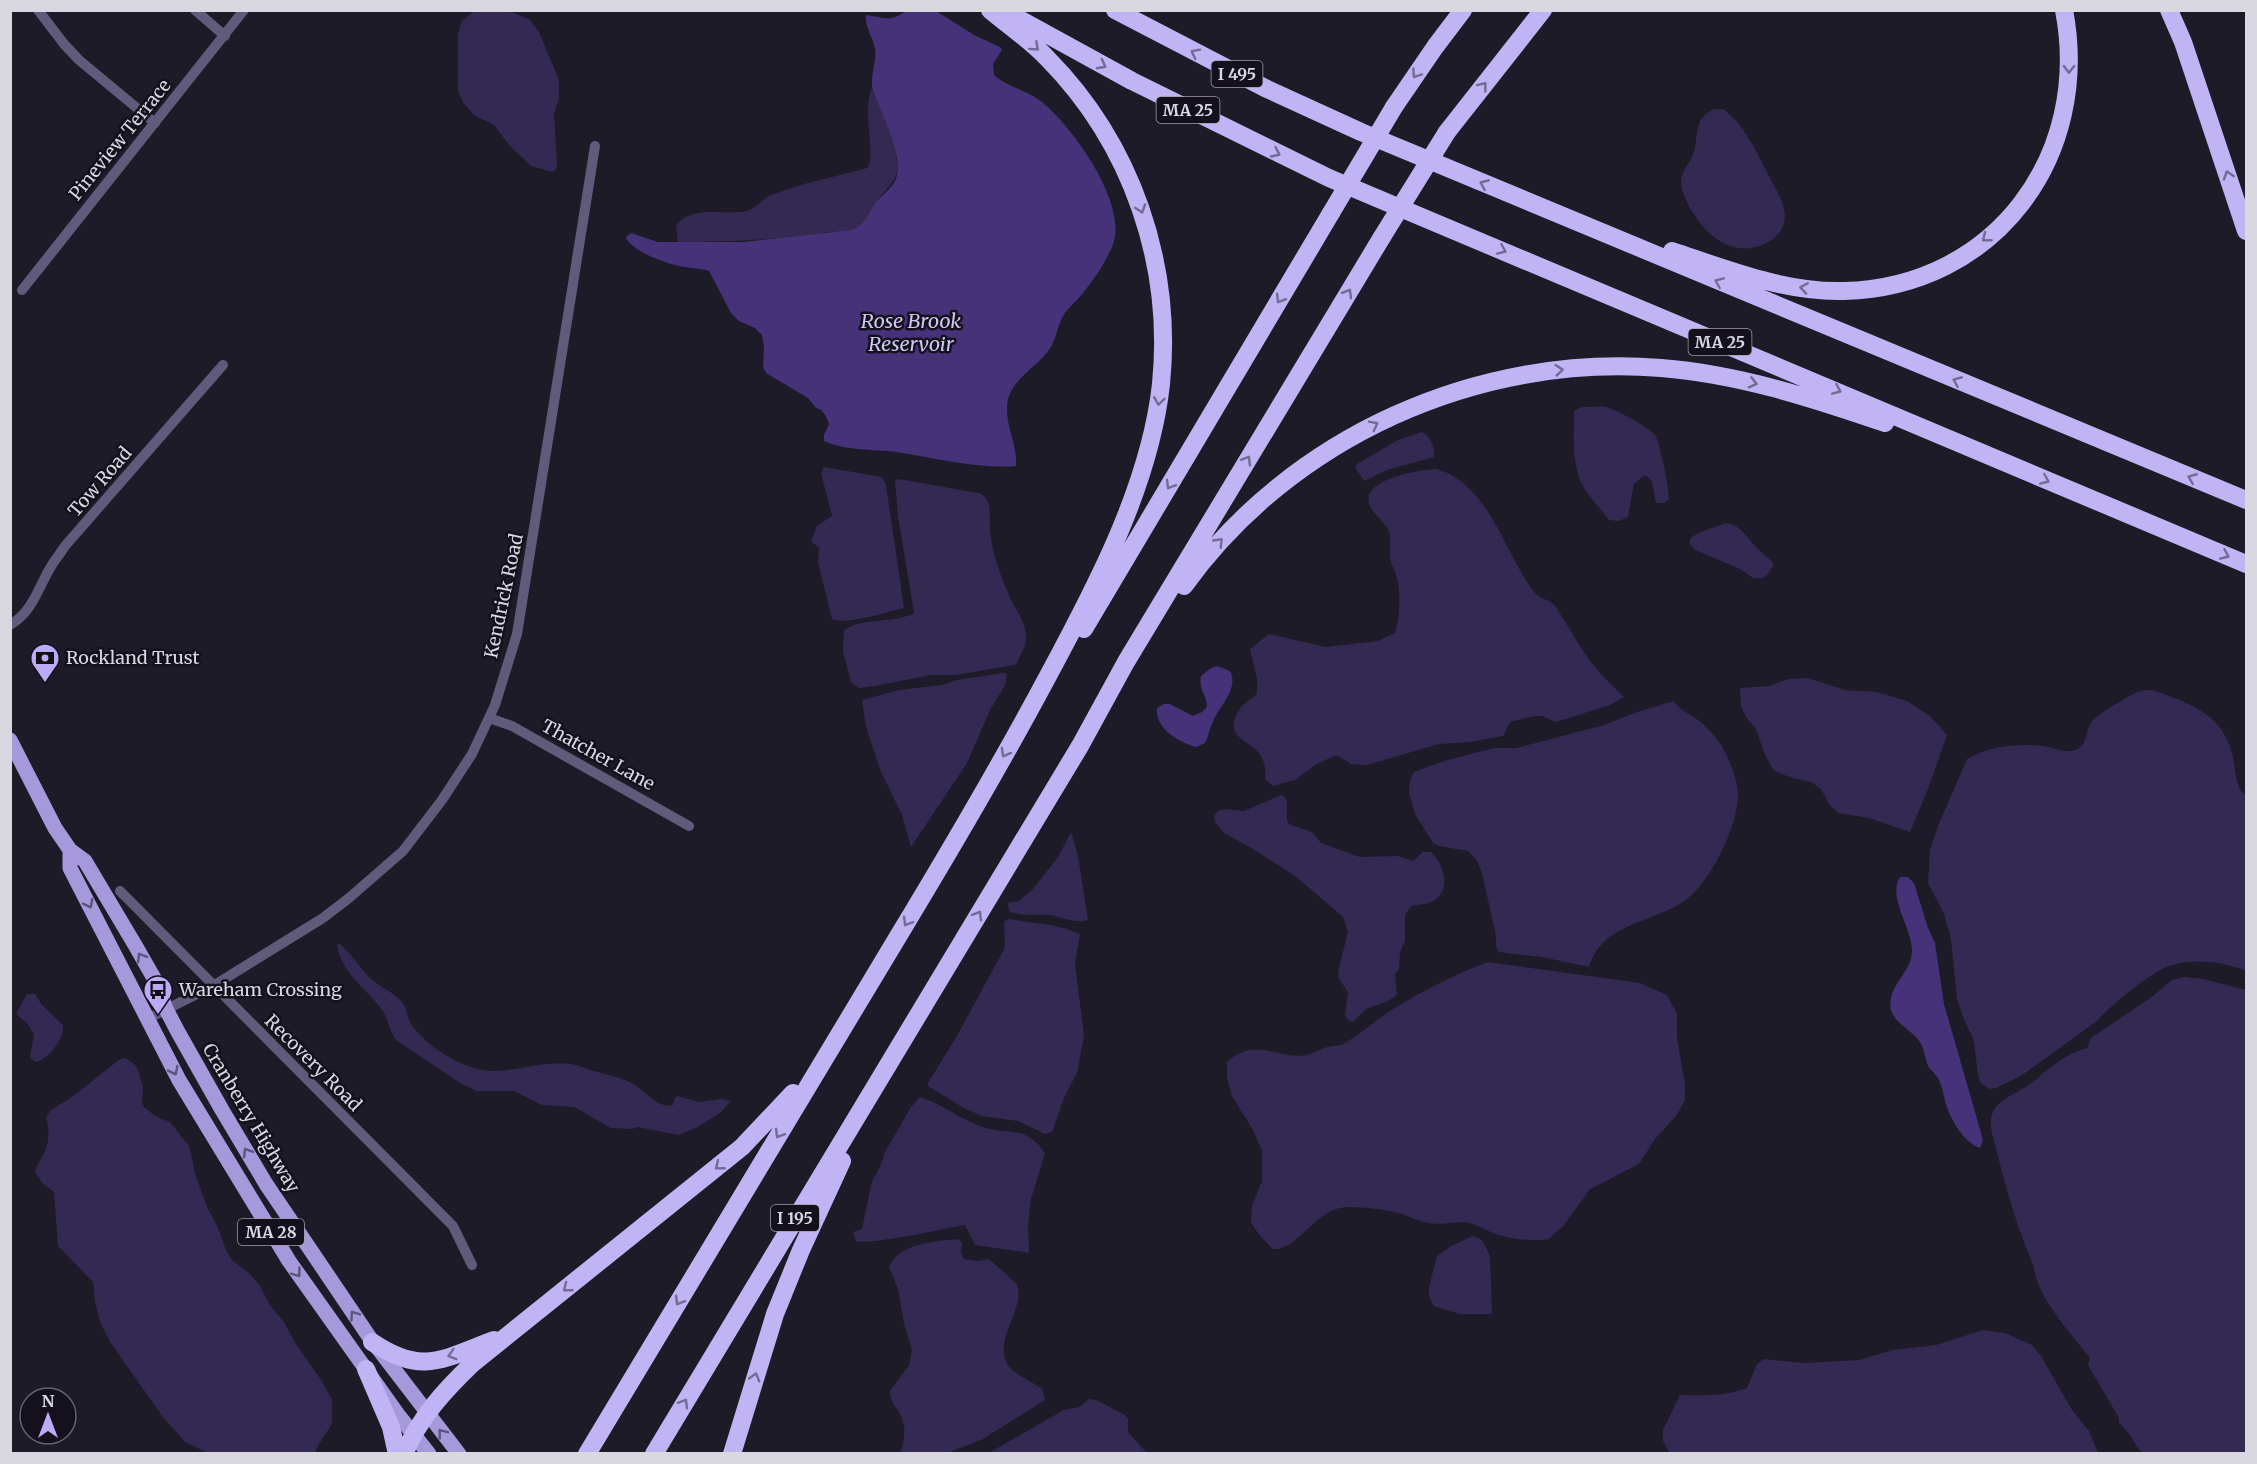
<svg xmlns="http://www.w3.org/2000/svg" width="2257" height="1464" viewBox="0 0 2257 1464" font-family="Merriweather,serif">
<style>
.green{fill:#332952}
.water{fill:#453278}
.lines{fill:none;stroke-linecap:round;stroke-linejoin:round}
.street{stroke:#605a7b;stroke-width:10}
.primary{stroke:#a598db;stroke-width:15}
.highway{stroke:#c0b4f5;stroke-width:18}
.highway-bridge{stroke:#c0b4f5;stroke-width:18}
.oneway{stroke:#736b94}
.oneway2{stroke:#5c547c}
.labels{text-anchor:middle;stroke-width:5;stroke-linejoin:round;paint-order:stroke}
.shield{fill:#14111d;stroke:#9e9ca6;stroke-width:1.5}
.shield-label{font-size:16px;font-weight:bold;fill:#d9d8e1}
.street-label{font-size:18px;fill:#d9d8e1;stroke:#14111d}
.poi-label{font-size:18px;fill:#d9d8e1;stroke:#14111d;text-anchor:start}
.water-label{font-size:20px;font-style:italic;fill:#cec7f1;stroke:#14111d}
</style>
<rect width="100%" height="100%" fill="#1d1b27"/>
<path class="green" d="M 476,10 L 509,11 L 529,19 L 539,32 L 559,80 L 559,99 L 554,113 L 557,163 L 556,170 L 552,172 L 531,166 L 509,145 L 494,125 L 474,115 L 464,104 L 458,91 L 458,33 L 462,21 Z
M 872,88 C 882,111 894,136 897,161 C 900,178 890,185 881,196 C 872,207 869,221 856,228 C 849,232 837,231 829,232 C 778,240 729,242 678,242 L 676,225 C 693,204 724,216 746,211 C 756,209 761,200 769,196 C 800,183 835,177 867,168 C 877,157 861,110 872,88 Z
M 1714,109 L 1723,109 C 1745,125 1757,153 1769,176 C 1776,190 1788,207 1784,223 C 1782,232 1774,240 1766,243 C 1732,261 1701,232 1687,202 C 1680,187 1678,178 1688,164 C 1703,144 1688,121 1714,109 Z
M 1582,407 C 1589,407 1598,406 1606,407 C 1616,409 1648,427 1655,435 C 1660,443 1669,488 1669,499 L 1664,503 L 1656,503 L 1652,482 L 1647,476 L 1643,476 L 1634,484 L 1628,517 L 1619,521 L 1609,520 C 1601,509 1590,498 1583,486 C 1571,463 1574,436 1574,411 Z
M 1422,432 C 1431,436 1435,449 1434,457 L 1387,470 L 1364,481 L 1355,467 L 1357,464 L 1398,440 Z
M 824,467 L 882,477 L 886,485 L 904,608 C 886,612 849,625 832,619 L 818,562 L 819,548 L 811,541 L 817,526 L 832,516 L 821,473 Z
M 1436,469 C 1490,483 1505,557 1536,594 C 1542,600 1550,599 1555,606 C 1569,626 1580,649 1595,667 C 1604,678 1614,687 1624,697 L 1610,705 L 1556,722 L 1542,716 L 1534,716 L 1510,722 L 1503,736 L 1470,742 L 1439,744 L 1367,765 L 1351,764 L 1338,756 L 1334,756 L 1315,765 L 1295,780 L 1273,786 L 1265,779 C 1266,771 1265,763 1261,756 C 1251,740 1223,739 1238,712 C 1242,703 1252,700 1257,693 L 1257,679 L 1250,649 L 1269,634 L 1326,647 L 1378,641 L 1395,633 C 1400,616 1401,591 1396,574 C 1394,568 1390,563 1390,557 C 1389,548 1392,538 1388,529 C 1383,521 1372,513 1369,504 C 1362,478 1421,470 1436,469 Z
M 898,479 L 979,493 C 993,498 989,518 990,530 C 992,556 1002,579 1012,602 C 1018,613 1026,624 1026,637 C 1027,645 1020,655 1017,663 L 1014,665 L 956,675 L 931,675 L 875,686 L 859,688 L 851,682 L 843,652 L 844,631 C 859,617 895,624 914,613 L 898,517 L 895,480 Z
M 1725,523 C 1743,525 1747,539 1759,550 C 1764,555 1770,559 1774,564 L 1768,574 L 1763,578 L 1753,578 L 1740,569 L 1695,550 L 1690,544 L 1690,539 C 1703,528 1712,530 1725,523 Z
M 1003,673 L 1007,674 L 1005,685 L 990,710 L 967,763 L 911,847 L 902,815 L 881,772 L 866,727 L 862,700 L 899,690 L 942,685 L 957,680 Z
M 1808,678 L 1845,690 L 1876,692 L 1907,701 L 1930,716 L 1947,735 L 1928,789 L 1910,832 L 1869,818 L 1838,813 L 1829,804 L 1821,789 L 1811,782 L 1789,777 L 1773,770 L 1764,752 L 1756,729 L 1746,717 L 1741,706 L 1740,688 L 1769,686 L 1788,679 Z
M 2152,690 C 2193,704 2226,715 2234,762 C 2236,775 2236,788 2246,796 L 2246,971 C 2225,962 2195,958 2172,965 C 2153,970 2111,1005 2097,1021 L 2021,1076 L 1996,1088 L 1990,1089 L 1981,1083 L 1978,1076 L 1974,1041 L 1963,1017 L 1957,999 L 1951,939 L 1944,914 L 1928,883 L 1930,850 L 1938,826 L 1967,759 C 1989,746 2017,743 2042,746 C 2054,747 2067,755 2078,749 C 2087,744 2086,729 2092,721 C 2097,715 2131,694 2138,692 C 2143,690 2148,690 2152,690 Z
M 1674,701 C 1680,711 1689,713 1698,720 C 1710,729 1721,742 1727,756 C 1732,768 1738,782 1738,795 C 1738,827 1709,885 1683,902 C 1649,924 1603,923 1589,967 L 1542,957 L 1499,952 L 1496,947 L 1496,936 L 1482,873 L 1476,859 L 1468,851 L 1439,846 L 1433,843 L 1415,814 L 1409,792 L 1410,780 L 1414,772 L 1444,761 L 1494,748 L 1516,748 L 1604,725 L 1637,712 Z
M 1281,795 L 1284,796 L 1287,801 L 1287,820 L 1289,824 L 1312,832 L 1321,843 L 1360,857 L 1398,856 L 1413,861 L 1423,852 L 1431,852 C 1443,864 1452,887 1435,900 C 1429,904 1419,905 1411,906 L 1405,915 L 1405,941 L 1400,952 L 1399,969 L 1395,974 L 1397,995 L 1386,1002 L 1366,1009 L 1353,1022 L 1348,1020 L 1345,1015 L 1348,992 L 1339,979 L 1338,972 L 1348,932 L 1343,917 L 1295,876 L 1248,846 L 1224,833 L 1215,822 L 1214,816 L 1218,811 L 1223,809 L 1244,811 Z
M 1071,832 L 1078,856 L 1088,920 C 1076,924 1062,917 1049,915 C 1036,914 1023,916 1010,912 L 1007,903 L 1019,901 L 1032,890 L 1058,857 Z
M 1008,919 L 1050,925 L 1067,929 L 1080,934 L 1075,964 L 1084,1036 L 1077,1073 L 1064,1098 L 1052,1132 L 1045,1134 L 1018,1121 L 982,1116 L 964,1108 L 928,1086 L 928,1083 L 958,1034 L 1002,953 L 1005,947 L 1004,922 Z
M 340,944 C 352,954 359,967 370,978 C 380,987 395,993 403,1003 C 407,1009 407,1017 411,1024 C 425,1044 451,1061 474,1068 C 506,1079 551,1054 582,1067 C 600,1074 623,1076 638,1087 C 648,1094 659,1109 673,1105 L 675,1098 L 678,1096 L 698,1102 L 721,1099 L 731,1101 L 720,1113 L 696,1128 L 678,1135 L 638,1127 L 632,1129 L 611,1128 L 574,1107 L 542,1105 L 514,1091 L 477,1091 L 460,1083 L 396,1040 C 389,1031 389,1019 382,1010 C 366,988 342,974 337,945 Z
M 1488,962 L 1640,983 L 1667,995 L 1677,1014 L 1677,1039 L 1685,1084 L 1685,1100 L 1676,1116 L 1655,1139 L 1639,1164 L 1590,1189 L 1564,1225 L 1549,1239 C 1535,1241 1513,1240 1499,1235 C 1488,1232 1480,1225 1469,1223 C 1456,1220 1442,1226 1428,1223 C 1417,1221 1408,1215 1398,1213 C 1382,1209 1363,1207 1347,1207 C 1315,1208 1297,1252 1273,1249 L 1261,1237 L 1251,1223 L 1252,1206 L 1262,1181 L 1262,1151 L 1253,1130 L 1232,1096 L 1227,1078 L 1227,1062 C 1257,1034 1282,1063 1310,1054 C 1316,1052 1321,1049 1327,1047 C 1331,1046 1337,1046 1341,1045 C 1357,1037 1375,1021 1390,1011 C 1422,991 1453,975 1488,962 Z
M 2184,977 L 2203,979 L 2246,990 L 2246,1453 L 2142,1453 C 2134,1444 2129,1430 2119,1423 L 2119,1418 L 2088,1365 L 2090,1358 C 2072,1335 2036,1296 2034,1267 C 2018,1230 2007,1192 1997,1153 C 1995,1141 1987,1125 1993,1112 C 2000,1097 2021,1092 2033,1082 C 2049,1068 2066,1053 2087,1048 L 2091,1038 L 2153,996 L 2172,980 Z
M 27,994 L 35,994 L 42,1005 L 63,1025 C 64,1039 50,1058 36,1062 L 30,1058 L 34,1034 L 27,1023 L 16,1014 Z
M 125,1058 L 134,1064 L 138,1070 L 143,1088 L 142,1101 L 143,1106 L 155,1116 L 170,1122 L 189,1146 L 196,1177 L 208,1209 L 218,1228 L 226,1250 L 232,1260 L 250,1274 L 260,1286 L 270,1305 L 284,1322 L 297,1346 L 322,1381 L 332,1400 L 332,1424 L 319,1444 L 315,1453 L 208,1453 L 185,1442 L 163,1417 L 110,1342 L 100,1322 L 95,1302 L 93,1282 L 58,1246 L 54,1192 L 43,1184 L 35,1172 C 37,1164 41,1160 44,1153 C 50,1142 49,1129 46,1117 L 51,1110 L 72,1097 L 120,1059 Z
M 920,1097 C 943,1104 961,1120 983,1127 C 1011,1137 1022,1122 1045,1153 L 1031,1199 L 1028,1225 L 1029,1253 L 975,1245 L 965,1225 C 946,1228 868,1246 856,1241 L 853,1232 L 862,1229 L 872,1181 L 880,1167 L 885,1152 L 911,1107 Z
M 1473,1236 L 1482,1240 L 1490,1256 L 1492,1314 L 1460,1314 L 1434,1306 L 1429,1296 L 1429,1287 L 1437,1256 L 1451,1246 Z
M 959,1239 L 962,1243 L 961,1252 L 964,1259 L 977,1261 L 989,1259 L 1017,1284 C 1026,1309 992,1340 1008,1365 C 1012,1373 1034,1383 1042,1389 L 1045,1400 L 981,1440 L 947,1453 L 900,1453 C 905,1439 907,1426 899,1412 C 894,1404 890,1401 890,1391 L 909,1365 L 912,1350 L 904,1324 L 898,1289 L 889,1267 C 899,1243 936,1241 959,1239 Z
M 1983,1330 L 2005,1333 L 2032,1345 L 2041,1356 L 2072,1410 L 2089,1431 L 2098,1453 L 1670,1454 L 1663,1441 L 1663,1430 L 1680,1395 C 1702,1396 1726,1396 1747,1388 L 1757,1364 L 1764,1359 L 1802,1363 L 1859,1360 L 1893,1350 L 1936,1345 Z
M 1089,1399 L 1096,1400 L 1125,1415 L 1128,1419 L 1128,1432 L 1147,1453 L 989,1453 L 1064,1410 L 1079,1407 Z"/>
<path class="water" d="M 906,11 L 936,11 L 974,35 L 1000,47 L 1002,50 L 993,64 L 994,75 C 1007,87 1024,89 1038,99 C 1070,122 1131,206 1112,247 C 1103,267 1092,283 1077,300 C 1073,304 1068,308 1065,313 C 1058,323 1057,336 1051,347 C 1040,365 1014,377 1008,399 C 1003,423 1018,443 1016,466 C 976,469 936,458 897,452 C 872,449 846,451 824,441 L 824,435 L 829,424 L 826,416 L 821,410 L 816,408 L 808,398 L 766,373 L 763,367 L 764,348 L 762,335 L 755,328 L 739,321 L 731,313 L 709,271 C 701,268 694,269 685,267 C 670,265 631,252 626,237 L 631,233 L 658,242 L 744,242 L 851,230 C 864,226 869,214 875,204 C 881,195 892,189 896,179 C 904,154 881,114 873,90 C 869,78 877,62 875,49 C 873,37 864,26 866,15 C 884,17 889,23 906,11 Z
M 1217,666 L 1230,671 C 1239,688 1221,704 1214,719 C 1210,727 1209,735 1205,743 L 1196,747 C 1179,742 1155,729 1157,708 L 1164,704 L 1170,704 L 1193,716 L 1202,712 L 1207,707 C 1207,695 1198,689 1201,676 L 1211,668 Z
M 1900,877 L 1908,877 L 1914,883 L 1928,928 L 1935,943 L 1944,1004 L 1983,1140 L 1980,1148 C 1965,1143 1952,1122 1947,1107 C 1944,1099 1943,1088 1939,1080 C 1937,1075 1931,1071 1928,1066 C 1924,1055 1924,1045 1916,1037 C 1908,1029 1894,1021 1891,1010 C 1886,986 1912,973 1912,951 C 1912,928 1887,897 1900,877 Z"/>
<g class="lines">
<path class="street" d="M 38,10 L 64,44 L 79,60 L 155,123
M 195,10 L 225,36
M 22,290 L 244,10
M 10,625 C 32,612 37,591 49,570 C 53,562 60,554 65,546 L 223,365
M 489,718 L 512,726 L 689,826
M 120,891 L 453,1226 L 472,1265
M 149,1018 L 213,986 L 323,918 L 349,898 L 403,851 L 442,800 L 472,754 L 495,705 L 517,634 L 595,146"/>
<path class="primary" d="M 10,740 L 55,828 L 70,850 L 85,861 L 135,945 L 155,980 L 166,1009 L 178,1032 L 222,1110 L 266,1184 L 370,1338 L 459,1454
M 70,850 L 70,868 L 179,1080 L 289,1261 L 399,1416 L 429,1454"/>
<path class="highway" d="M 1115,10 L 1265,88 L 1361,132 L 2246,500
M 2169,10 L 2183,42 L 2246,231
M 1010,14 L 1132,81 L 1329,178 L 2246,564
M 1394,107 L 1435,47 L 1463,10
M 1447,132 L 1543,10
M 1672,251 C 1726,269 1786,293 1844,291 C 1995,287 2092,156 2064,10
M 1184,586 C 1291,437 1478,353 1661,368 C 1738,374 1812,398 1885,423
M 1084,629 L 1331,213
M 372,1342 C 422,1376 443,1359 494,1340
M 366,1369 L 391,1427 L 397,1454
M 404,1454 C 420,1417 444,1391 472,1364 L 742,1147 L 793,1093
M 587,1454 C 691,1280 795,1107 899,935 C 951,849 1001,764 1048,676 C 1096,587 1150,485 1161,384 C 1173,264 1132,144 1047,58 C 1030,40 1009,26 990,10
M 654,1454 L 1080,746 L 1126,662 L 1382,237
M 732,1454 L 775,1314 L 801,1250 L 842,1161"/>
<path class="highway-bridge" d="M 1331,213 L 1394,107
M 1382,237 L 1447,132"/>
</g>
<defs><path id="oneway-chevron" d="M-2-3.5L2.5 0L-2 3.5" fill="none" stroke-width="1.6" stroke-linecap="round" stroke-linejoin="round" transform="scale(1.5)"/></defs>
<g class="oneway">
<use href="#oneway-chevron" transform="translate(1035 47) rotate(42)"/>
<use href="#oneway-chevron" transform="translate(1195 53) rotate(-153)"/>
<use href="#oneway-chevron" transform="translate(1102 65) rotate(28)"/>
<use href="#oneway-chevron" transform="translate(2069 69) rotate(91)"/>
<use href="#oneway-chevron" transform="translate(1416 74) rotate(124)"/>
<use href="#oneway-chevron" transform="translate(1483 86) rotate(-52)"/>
<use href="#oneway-chevron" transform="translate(1276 153) rotate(25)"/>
<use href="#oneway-chevron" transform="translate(2228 175) rotate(-108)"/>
<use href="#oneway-chevron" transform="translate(1484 184) rotate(-157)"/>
<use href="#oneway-chevron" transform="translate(1141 209) rotate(72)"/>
<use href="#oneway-chevron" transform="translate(1986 238) rotate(141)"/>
<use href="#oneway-chevron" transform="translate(1502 250) rotate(23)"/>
<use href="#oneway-chevron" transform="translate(1719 282) rotate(-157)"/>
<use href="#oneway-chevron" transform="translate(1804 288) rotate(-171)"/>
<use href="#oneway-chevron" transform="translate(1348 293) rotate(-59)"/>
<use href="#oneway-chevron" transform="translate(1280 299) rotate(121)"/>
<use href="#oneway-chevron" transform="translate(1559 370) rotate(-6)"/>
<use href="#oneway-chevron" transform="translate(1957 381) rotate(-157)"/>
<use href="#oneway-chevron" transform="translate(1753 383) rotate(14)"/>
<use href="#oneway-chevron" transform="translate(1837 390) rotate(23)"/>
<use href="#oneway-chevron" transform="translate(1159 401) rotate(98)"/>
<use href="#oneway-chevron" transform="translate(1374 425) rotate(-27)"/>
<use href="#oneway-chevron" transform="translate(1247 460) rotate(-59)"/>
<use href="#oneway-chevron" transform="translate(2192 478) rotate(-158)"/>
<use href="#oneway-chevron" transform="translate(2045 480) rotate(23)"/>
<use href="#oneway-chevron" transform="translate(1170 485) rotate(121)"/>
<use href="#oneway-chevron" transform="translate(1219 542) rotate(-46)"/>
<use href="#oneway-chevron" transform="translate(2225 555) rotate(23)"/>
<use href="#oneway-chevron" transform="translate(1005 753) rotate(119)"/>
<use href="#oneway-chevron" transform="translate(978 915) rotate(-59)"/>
<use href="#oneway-chevron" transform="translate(907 922) rotate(121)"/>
<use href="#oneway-chevron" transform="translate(779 1134) rotate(121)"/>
<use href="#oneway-chevron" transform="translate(719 1166) rotate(141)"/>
<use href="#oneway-chevron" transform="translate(567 1288) rotate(142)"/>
<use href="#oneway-chevron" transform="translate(679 1301) rotate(121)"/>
<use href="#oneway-chevron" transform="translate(452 1355) rotate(163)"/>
<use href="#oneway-chevron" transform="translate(755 1377) rotate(-74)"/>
<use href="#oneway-chevron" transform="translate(684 1403) rotate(-59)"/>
</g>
<g class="oneway2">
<use href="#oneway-chevron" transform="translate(89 904) rotate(63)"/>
<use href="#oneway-chevron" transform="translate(141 957) rotate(-120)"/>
<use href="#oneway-chevron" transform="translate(174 1071) rotate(64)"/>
<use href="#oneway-chevron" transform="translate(247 1152) rotate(-121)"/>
<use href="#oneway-chevron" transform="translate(297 1273) rotate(54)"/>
<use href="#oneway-chevron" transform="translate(354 1315) rotate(-125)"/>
<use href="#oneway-chevron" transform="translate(442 1433) rotate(-128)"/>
</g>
<defs>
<g id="bank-pin" transform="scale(1.5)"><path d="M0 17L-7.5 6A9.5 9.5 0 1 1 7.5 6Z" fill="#baaaf7" stroke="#14111d"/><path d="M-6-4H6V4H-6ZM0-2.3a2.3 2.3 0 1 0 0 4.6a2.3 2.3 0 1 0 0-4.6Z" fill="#111"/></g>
<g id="bus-pin" transform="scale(1.5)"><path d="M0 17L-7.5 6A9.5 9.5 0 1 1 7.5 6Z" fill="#baaaf7" stroke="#14111d"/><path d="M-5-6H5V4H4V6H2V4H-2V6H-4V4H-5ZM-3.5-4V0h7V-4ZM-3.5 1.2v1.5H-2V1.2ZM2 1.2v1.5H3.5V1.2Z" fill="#111"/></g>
</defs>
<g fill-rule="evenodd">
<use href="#bank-pin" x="45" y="658"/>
<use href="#bus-pin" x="158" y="990"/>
</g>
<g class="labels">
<g class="shield">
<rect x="1211.5" y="61" width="51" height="26" rx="4.5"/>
<rect x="1156.5" y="97" width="63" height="26" rx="4.5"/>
<rect x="1688.5" y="329" width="63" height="26" rx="4.5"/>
<rect x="771" y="1205" width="48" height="26" rx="4.5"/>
<rect x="238" y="1219" width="66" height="26" rx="4.5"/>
</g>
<g class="shield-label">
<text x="1237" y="80">I 495</text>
<text x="1188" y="116">MA 25</text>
<text x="1720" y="348">MA 25</text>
<text x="795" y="1224">I 195</text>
<text x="271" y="1238">MA 28</text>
</g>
<g class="street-label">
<text transform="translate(120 140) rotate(-51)" y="6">Pineview Terrace</text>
<text transform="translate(100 482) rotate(-49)" y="6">Tow Road</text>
<text transform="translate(504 596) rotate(-78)" y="6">Kendrick Road</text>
<text transform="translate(598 755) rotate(29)" y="6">Thatcher Lane</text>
<text transform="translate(313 1063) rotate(45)" y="6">Recovery Road</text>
<text transform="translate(251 1118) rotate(59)" y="6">Cranberry Highway</text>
</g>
<g class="poi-label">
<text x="66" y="664">Rockland Trust</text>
<text x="179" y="996">Wareham Crossing</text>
</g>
<g class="water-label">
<text x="911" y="328">Rose Brook<tspan x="911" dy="23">Reservoir</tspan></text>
</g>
</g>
<rect width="2257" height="1464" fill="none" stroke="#d9d8e1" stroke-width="24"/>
<g transform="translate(48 1416)"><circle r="28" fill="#14111d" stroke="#63616b" stroke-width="1.5"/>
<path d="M0-4.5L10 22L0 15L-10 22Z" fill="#baaaf7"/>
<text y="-9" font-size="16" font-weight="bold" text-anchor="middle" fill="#d9d8e1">N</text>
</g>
</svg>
